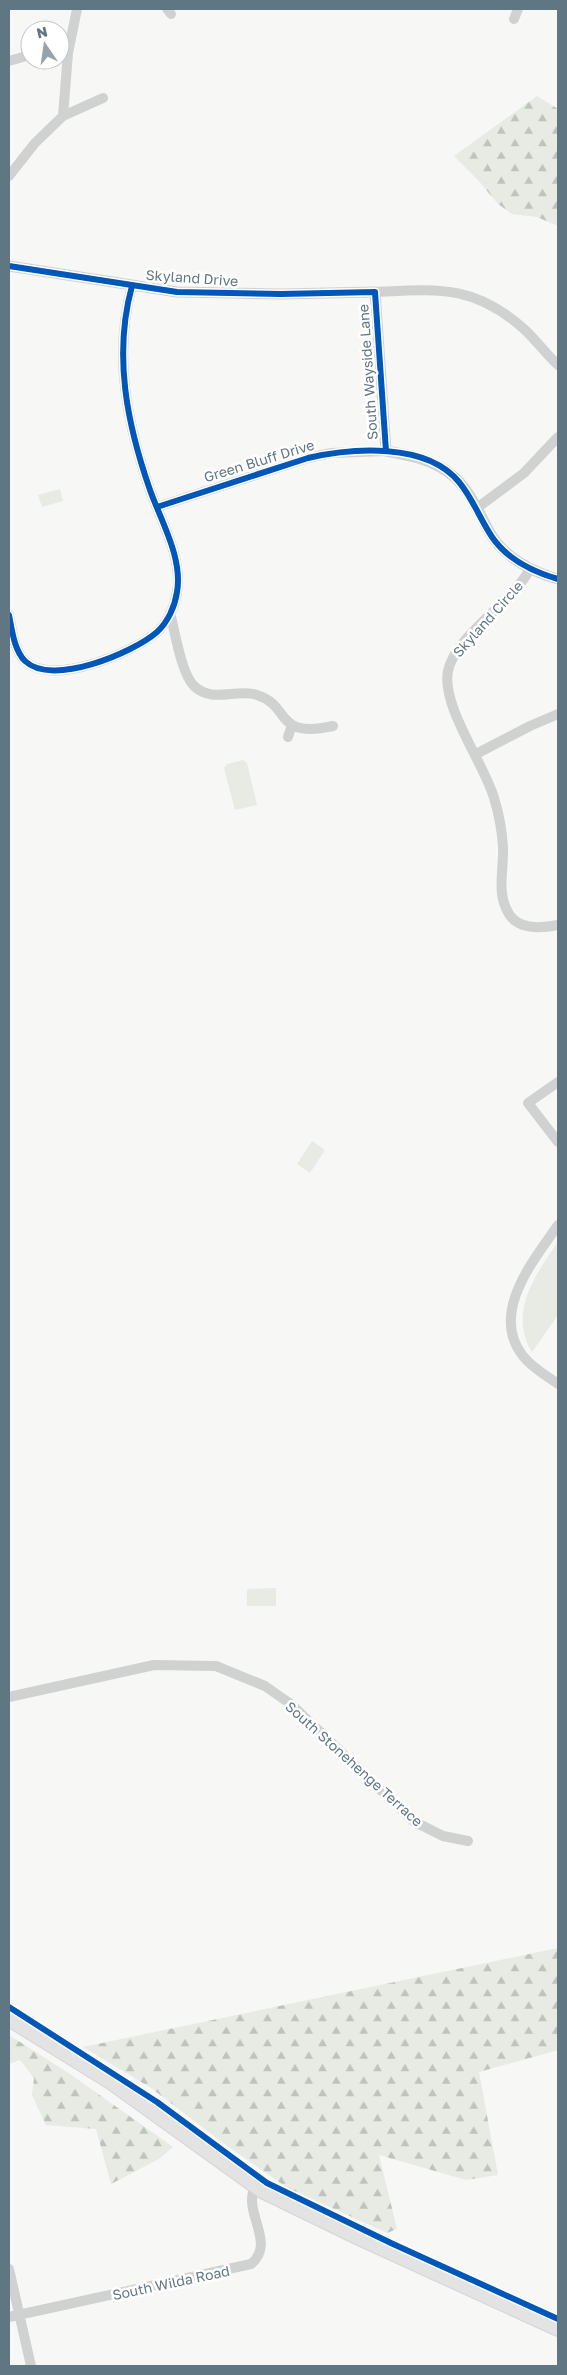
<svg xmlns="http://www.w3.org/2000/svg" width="567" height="2375" viewBox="0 0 567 2375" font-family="'Golos Text',sans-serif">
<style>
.forest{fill:url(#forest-firs)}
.park{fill:#e7ebe4}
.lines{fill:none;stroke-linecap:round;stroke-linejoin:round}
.secondary-casing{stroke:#d4d5d6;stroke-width:16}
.minor{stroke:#d0d1d1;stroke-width:10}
.tertiary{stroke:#d0d1d1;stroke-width:11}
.secondary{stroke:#e3e3e3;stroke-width:14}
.cycleway-casing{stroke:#fff;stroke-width:9}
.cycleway{stroke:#0057b8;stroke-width:6}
.labels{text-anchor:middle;stroke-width:5;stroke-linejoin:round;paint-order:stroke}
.street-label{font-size:14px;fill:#617683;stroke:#fff}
</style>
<defs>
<pattern id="forest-firs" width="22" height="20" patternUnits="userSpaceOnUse" patternTransform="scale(1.25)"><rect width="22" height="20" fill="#e7ebe4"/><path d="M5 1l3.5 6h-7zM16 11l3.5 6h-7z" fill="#bfc3be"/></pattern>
</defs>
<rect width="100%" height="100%" fill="#f7f7f6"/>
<path class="forest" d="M 537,96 L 558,109 L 558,226 L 537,217 L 512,214 L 498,204 L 478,180 L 454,156 Z
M 558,1948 L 558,2050 L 479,2072 L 498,2175 L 466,2180 L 379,2155 L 397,2229 L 387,2233 L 286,2187 L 219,2140 L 151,2088 L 83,2047 Z
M 9,2035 L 70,2074 L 173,2147 L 159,2159 L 111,2184 L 96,2129 L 46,2125 L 32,2095 L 34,2078 L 20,2060 L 9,2064 Z"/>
<path class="park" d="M 60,489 L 63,501 L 42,507 L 38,495 Z
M 243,760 L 247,763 L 257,805 L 235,810 L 224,768 L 227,764 Z
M 312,1141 L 325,1150 L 310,1173 L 297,1164 Z
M 558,1242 L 558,1315 L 532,1352 C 508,1313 535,1275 558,1242 Z
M 276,1588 L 276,1606 L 247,1606 L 247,1589 Z"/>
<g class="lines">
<g class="secondary-casing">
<path id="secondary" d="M 9,2019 L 112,2083 L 262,2191 L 359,2238 L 558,2329"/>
</g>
<path class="minor" d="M 167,9 L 171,14
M 514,19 L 518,9
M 9,61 L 30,55
M 63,116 L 68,53 L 77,9
M 9,176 L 35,143 L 63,116 L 103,98
M 375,292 C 437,289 474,284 524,329 C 536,340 546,354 558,365
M 157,507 L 308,458 L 331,453 L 386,451
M 477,508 L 524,473 L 558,437
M 530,569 C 511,604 455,636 448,671 C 441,706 484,763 494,798 C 499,814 502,831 503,847 C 504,869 496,894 509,914 C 519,930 543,928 558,925
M 170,613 C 175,631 181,673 194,686 C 213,704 236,688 257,695 C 292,706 273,739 333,726
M 9,615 C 12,630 14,650 25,661 C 52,687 133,653 157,632 C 168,622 175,606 177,592 C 183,558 161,521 150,490 C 127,424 113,355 132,286
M 288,737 L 292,725
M 476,754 L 530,726 L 558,714
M 558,1082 L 528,1103 L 558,1142
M 558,1225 C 534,1260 489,1313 523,1356 C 532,1368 546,1375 558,1384
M 9,1697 L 154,1665 L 216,1666 L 265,1686 L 292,1705 L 413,1821 L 443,1836 L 468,1841
M 9,2269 L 31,2366
M 9,2317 L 251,2264 C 277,2243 242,2212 255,2187"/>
<path class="tertiary" d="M 9,266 L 177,292 L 281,294 L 375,292 L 386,451 C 409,455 435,460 453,476 C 471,491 479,514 490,533 C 504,557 532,572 558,579"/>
<use href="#secondary" class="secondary"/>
<g class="cycleway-casing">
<path id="cycleway" d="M 9,266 L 177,292 L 281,294 L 375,292 L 386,451
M 157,507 L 308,458 C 352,448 426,442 459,482 C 473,499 480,519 492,537 C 507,559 534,572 558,579
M 9,615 C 12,630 14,650 25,661 C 52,687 133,653 157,632 C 168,622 175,606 177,592 C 183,558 161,521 150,490 C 127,424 113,355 132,286
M 9,2007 L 157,2102 L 267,2183 L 393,2244 L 558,2319"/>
</g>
<use href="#cycleway" class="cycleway"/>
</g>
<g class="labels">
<g class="street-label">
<text transform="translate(192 278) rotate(4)" y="5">Skyland Drive</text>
<text transform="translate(368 372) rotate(-94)" y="5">South Wayside Lane</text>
<text transform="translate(259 461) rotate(-17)" y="5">Green Bluff Drive</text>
<text transform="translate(488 619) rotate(-48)" y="5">Skyland Circle</text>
<text transform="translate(354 1764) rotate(42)" y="5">South Stonehenge Terrace</text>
<text transform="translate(171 2283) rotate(-12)" y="5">South Wilda Road</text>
</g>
</g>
<rect width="567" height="2375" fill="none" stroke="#617683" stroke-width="20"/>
<g transform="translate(45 45) rotate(347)"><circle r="24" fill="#ffffff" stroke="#c0c8cd"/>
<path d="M0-4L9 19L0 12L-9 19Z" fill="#96a3ab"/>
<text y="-8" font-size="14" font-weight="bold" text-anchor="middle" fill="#617683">N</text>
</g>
</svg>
